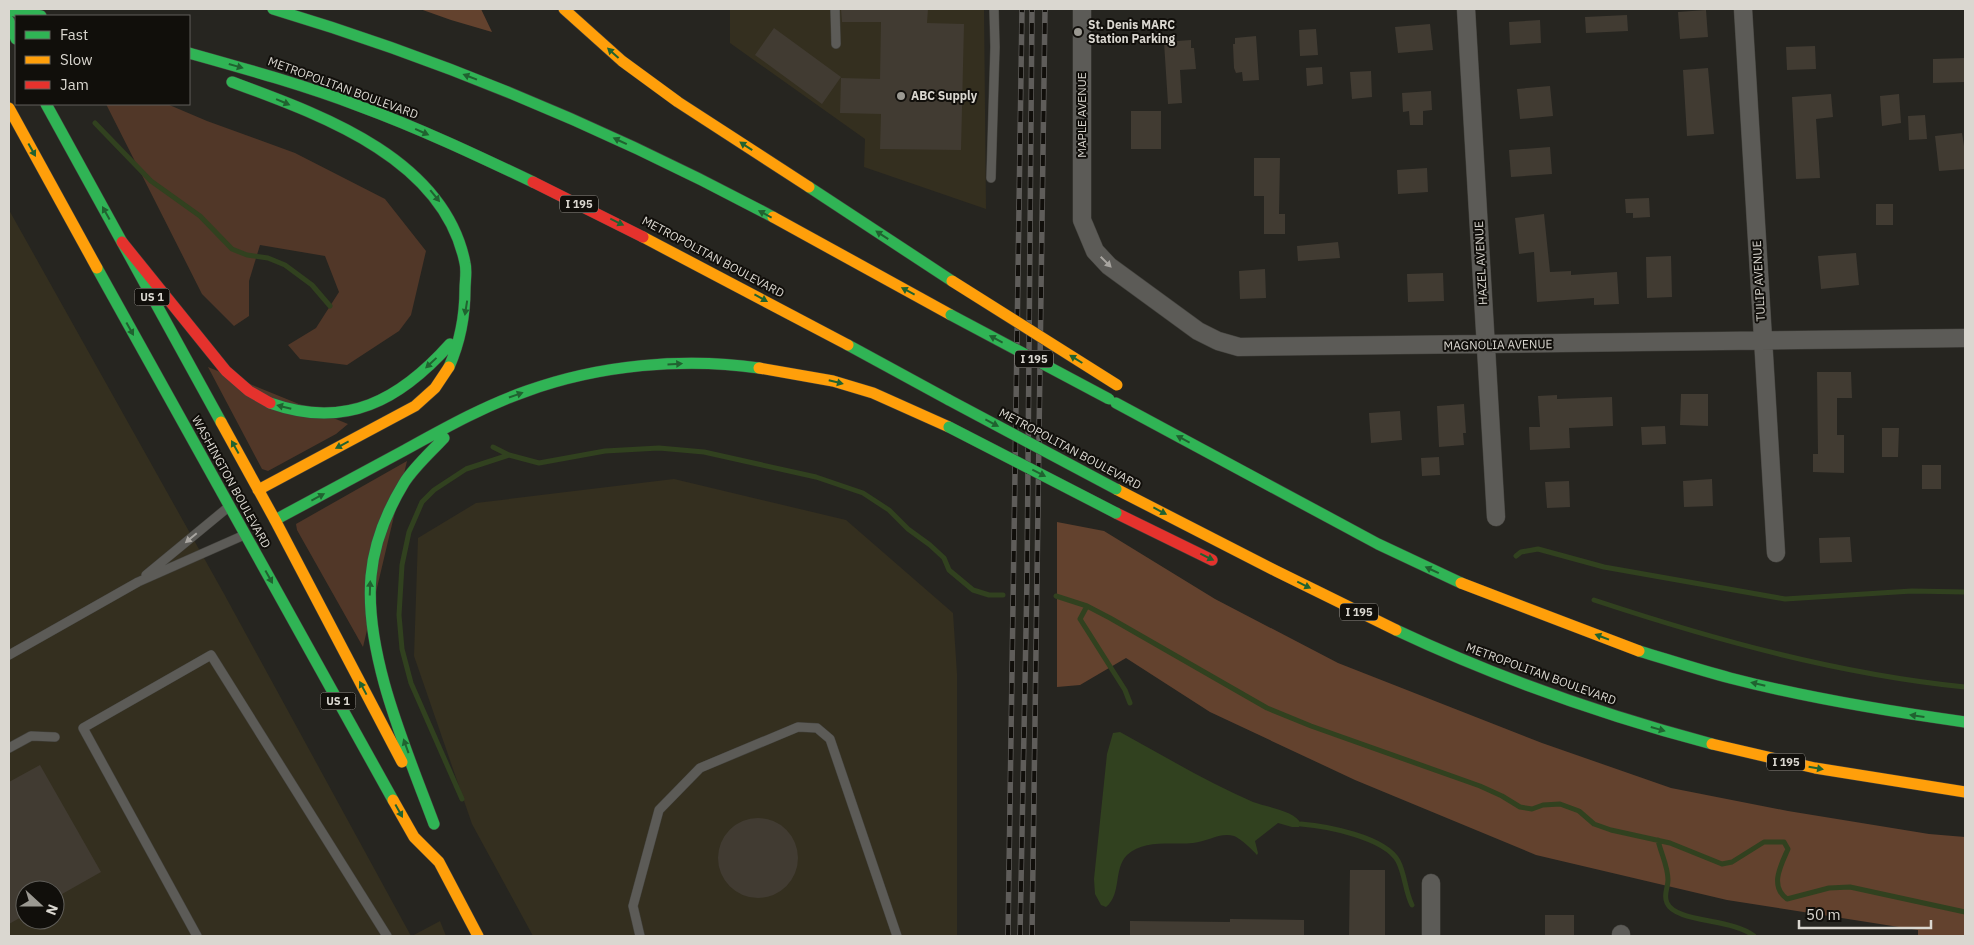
<svg xmlns="http://www.w3.org/2000/svg" width="1974" height="945" viewBox="0 0 1974 945" font-family="'IBM Plex Sans',sans-serif">
<style>
.built{fill:#342f1f;fill-rule:evenodd}
.green{fill:#513728}
.forest{fill:#63422e}
.water{fill:#31411f}
.lines{fill:none;stroke-linecap:round;stroke-linejoin:round}
.stream{stroke:#31411f;stroke-width:5}
.building{fill:#413b32}
.lane-casing{stroke:#43423d;stroke-width:10}
.street-casing{stroke:#43423d;stroke-width:19}
.fast-casing{stroke:#43423d;stroke-width:12}
.slow-casing{stroke:#43423d;stroke-width:12}
.jam-casing{stroke:#43423d;stroke-width:12}
.lane{stroke:#5c5b57;stroke-width:9}
.street{stroke:#5c5b57;stroke-width:18}
.fast{stroke:#30b455;stroke-width:11}
.slow{stroke:#ff9f0a;stroke-width:11}
.jam{stroke:#e5322d;stroke-width:11}
.rail-casing{stroke:#5f5d5a;stroke-width:5.5}
.rail{stroke:#110f0b;stroke-width:4;stroke-dasharray:11;stroke-linecap:butt}
.fast-bridge-casing{stroke:#43423d;stroke-width:12;stroke-linecap:butt}
.slow-bridge-casing{stroke:#43423d;stroke-width:12;stroke-linecap:butt}
.fast-bridge{stroke:#30b455;stroke-width:11}
.slow-bridge{stroke:#ff9f0a;stroke-width:11}
.oneway{fill:#206230}
.oneway2{fill:#a8a5a0}
.poi-dot{fill:#9b9992;stroke:#110f0b;stroke-width:2}
.labels{text-anchor:middle;stroke-width:4;stroke-linejoin:round;paint-order:stroke}
.shield{fill:#110f0b;stroke:#9e9b95;stroke-width:1}
.shield-label{font-size:11px;font-weight:bold;fill:#dad7d0}
.poi-label{font-size:12px;font-weight:bold;fill:#dad7d0;stroke:#110f0b;text-anchor:start}
.street-label{font-size:12px;fill:#dad7d0;stroke:#110f0b}
</style>
<rect width="100%" height="100%" fill="#262520"/>
<path class="built" d="M 730,9 L 984,9 L 986,209 L 864,167 L 865,139 L 730,43 Z
M 9,210 L 223,592 L 411,936 L 9,936 ZM 25,890 L 55,890 L 55,920 L 25,920 Z
M 674,479 L 846,520 L 953,613 L 957,674 L 957,936 L 533,936 L 472,824 L 414,656 L 418,538 L 476,503 Z
M 440,921 L 446,936 L 412,936 Z"/>
<path class="green" d="M 106,104 L 167,104 L 207,121 L 295,153 L 385,199 L 426,251 L 411,315 L 399,331 L 347,365 L 300,359 L 288,345 L 316,328 L 339,292 L 325,256 L 260,245 L 249,281 L 249,316 L 234,326 L 202,294 Z
M 208,367 L 348,424 L 336,434 L 268,471 L 262,469 Z
M 407,461 L 363,647 L 297,530 L 296,524 Z"/>
<path class="forest" d="M 420,9 L 481,9 L 492,32 L 451,20 Z
M 1057,522 L 1104,531 L 1215,599 L 1338,663 L 1542,743 L 1671,788 L 1788,811 L 1929,834 L 1965,837 L 1965,936 L 1918,936 L 1918,930 L 1727,900 L 1536,855 L 1355,780 L 1210,712 L 1126,658 L 1080,685 L 1057,687 Z"/>
<path class="water" d="M 1120,732 C 1164,756 1207,782 1253,802 C 1266,807 1296,811 1301,824 L 1299,827 L 1292,827 L 1278,823 L 1255,841 L 1258,853 L 1257,855 C 1254,851 1240,838 1234,836 C 1220,832 1207,842 1193,843 C 1172,845 1144,839 1127,855 C 1113,869 1122,894 1106,907 L 1101,905 L 1095,894 L 1094,879 L 1107,754 L 1113,733 Z"/>
<g class="lines">
<path class="stream" d="M 95,123 L 151,181 L 200,216 L 232,249 L 247,255 L 268,258 L 285,265 L 312,285 L 330,306
M 493,447 L 509,455 L 539,463 L 605,451 L 659,448 L 704,452 L 816,477 L 863,493 L 889,510 L 908,529 L 930,545 L 944,558 L 949,570 L 973,590 L 989,595 L 1003,595
M 1516,556 L 1521,552 L 1538,549 L 1604,567 L 1785,599 L 1912,591 L 1965,592
M 1056,596 L 1087,606 L 1110,618 L 1267,708 L 1311,726 L 1480,786 L 1502,796 L 1520,807 L 1532,809 L 1543,805 L 1560,804 L 1579,811 L 1594,824 L 1611,830 L 1670,843 L 1722,864 L 1732,862 L 1764,842 L 1784,842 L 1788,849 C 1781,865 1769,886 1787,899 L 1829,888 L 1850,887 L 1965,912
M 1594,600 C 1715,640 1838,674 1965,687
M 1087,606 L 1080,619 L 1125,690 L 1130,703
M 462,799 L 411,683 L 402,649 L 399,615 L 402,565 L 409,532 L 422,502 L 434,490 L 466,469 L 509,455
M 1301,824 C 1326,826 1385,837 1398,861 C 1405,874 1405,891 1412,905
M 1658,840 C 1661,854 1668,866 1668,880 C 1668,888 1663,895 1667,903 C 1676,923 1732,918 1754,936"/>
</g>
<path class="building" d="M 841,9 L 928,9 L 927,23 L 964,24 L 961,150 L 880,149 L 881,114 L 840,113 L 841,78 L 880,79 L 881,22 L 842,22 Z
M 1706,10 L 1708,37 L 1680,39 L 1678,12 Z
M 1627,15 L 1628,31 L 1586,33 L 1585,17 Z
M 1540,20 L 1541,43 L 1510,45 L 1509,22 Z
M 1430,24 L 1433,50 L 1398,53 L 1395,27 Z
M 774,28 L 841,77 L 822,104 L 755,55 Z
M 1316,29 L 1318,55 L 1300,56 L 1299,30 Z
M 1256,36 L 1259,80 L 1243,81 L 1242,72 L 1236,73 L 1234,68 L 1233,44 L 1235,44 L 1235,38 Z
M 1191,40 L 1191,48 L 1194,48 L 1196,69 L 1180,70 L 1182,103 L 1168,104 L 1164,42 Z
M 1815,46 L 1816,69 L 1787,70 L 1786,47 Z
M 1965,58 L 1965,82 L 1933,83 L 1933,59 Z
M 1322,67 L 1323,84 L 1307,86 L 1306,68 Z
M 1708,68 L 1714,134 L 1687,136 L 1683,70 Z
M 1371,71 L 1372,97 L 1352,99 L 1350,72 Z
M 1550,86 L 1553,116 L 1520,119 L 1517,89 Z
M 1431,91 L 1432,110 L 1423,111 L 1423,125 L 1410,125 L 1409,111 L 1403,112 L 1402,93 Z
M 1831,94 L 1833,117 L 1816,119 L 1820,178 L 1796,179 L 1792,97 Z
M 1899,94 L 1901,123 L 1882,126 L 1880,96 Z
M 1131,111 L 1161,111 L 1161,149 L 1131,149 Z
M 1925,115 L 1927,139 L 1909,140 L 1908,116 Z
M 1962,133 L 1964,146 L 1965,146 L 1965,169 L 1939,171 L 1935,136 Z
M 1550,147 L 1552,174 L 1511,177 L 1509,150 Z
M 1254,158 L 1280,158 L 1279,214 L 1285,214 L 1285,234 L 1264,234 L 1264,196 L 1254,196 Z
M 1427,168 L 1428,192 L 1398,194 L 1397,170 Z
M 1649,198 L 1650,217 L 1633,218 L 1633,213 L 1626,213 L 1625,199 Z
M 1876,204 L 1893,204 L 1893,225 L 1876,225 Z
M 1544,214 L 1550,272 L 1571,271 L 1571,275 L 1617,272 L 1619,304 L 1594,305 L 1594,298 L 1537,302 L 1534,252 L 1519,254 L 1515,218 Z
M 1338,242 L 1340,258 L 1298,261 L 1297,246 Z
M 1856,253 L 1859,285 L 1821,289 L 1818,256 Z
M 1671,256 L 1672,297 L 1647,298 L 1646,257 Z
M 1265,269 L 1266,298 L 1240,299 L 1239,271 Z
M 1443,273 L 1444,301 L 1408,302 L 1407,274 Z
M 1817,372 L 1851,372 L 1852,398 L 1837,398 L 1837,435 L 1844,435 L 1844,473 L 1813,472 L 1813,454 L 1818,454 Z
M 1681,394 L 1708,394 L 1708,426 L 1680,425 Z
M 1557,395 L 1557,399 L 1612,397 L 1613,426 L 1569,428 L 1570,448 L 1530,450 L 1529,427 L 1540,427 L 1538,396 Z
M 1464,404 L 1466,433 L 1463,433 L 1464,445 L 1439,447 L 1437,406 Z
M 1400,411 L 1402,440 L 1371,443 L 1369,413 Z
M 1665,426 L 1666,444 L 1642,445 L 1641,427 Z
M 1882,428 L 1899,428 L 1898,457 L 1882,457 Z
M 1439,457 L 1440,475 L 1422,476 L 1421,458 Z
M 1922,465 L 1941,465 L 1941,489 L 1922,489 Z
M 1712,479 L 1713,506 L 1684,507 L 1683,481 Z
M 1569,481 L 1570,507 L 1547,508 L 1545,482 Z
M 1850,537 L 1852,562 L 1820,563 L 1819,538 Z
M 40,765 L 101,872 L 55,898 L 55,890 L 25,890 L 25,915 L 9,924 L 9,782 Z
M718 858a40 40 0 1 1 80 0a40 40 0 1 1-80 0Z
M 1350,870 L 1385,870 L 1385,936 L 1349,936 Z
M 1545,915 L 1574,915 L 1574,936 L 1545,936 Z
M 1230,919 L 1304,920 L 1304,936 L 1130,936 L 1130,921 L 1230,922 Z"/>
<g class="lines">
<g class="lane-casing">
<path id="lane" d="M 835,9 L 836,44
M 991,178 L 995,47 L 994,9
M 146,575 L 226,509
M 9,655 L 138,582 L 242,536
M 9,748 L 31,736 L 55,737
M 197,936 L 83,728 L 211,655 L 387,936
M 640,936 L 633,906 L 659,810 L 700,768 L 798,727 L 817,728 L 830,739 L 897,936"/>
</g>
<g class="street-casing">
<path id="street" d="M 1082,9 L 1082,220 L 1095,251 L 1109,266 L 1198,331 L 1218,341 L 1239,347 L 1965,338
M 1466,9 L 1496,517
M 1743,9 L 1776,553
M 1621,934 L 1621,936
M 1431,936 L 1431,883"/>
</g>
<g class="fast-casing">
<path id="fast" d="M 273,9 C 447,61 614,132 773,217
M 9,10 L 41,16
M 9,21 L 16,39
M 189,53 C 246,69 304,85 359,106 C 419,128 476,155 533,182
M 232,82 C 321,115 444,158 465,263 C 467,271 465,281 465,289 C 465,316 460,342 449,367
M 46,104 L 221,422
M 809,187 L 952,281
M 97,268 L 393,800
M 848,345 L 949,400
M 270,403 C 346,430 400,400 450,344
M 1116,403 L 1378,544 L 1461,583
M 275,520 C 318,497 362,473 405,450 C 445,428 484,406 527,391 C 599,365 684,357 759,368
M 1396,630 C 1498,678 1603,715 1712,744
M 1639,651 C 1669,660 1699,670 1730,678 C 1807,698 1886,711 1965,722
M 434,824 C 407,751 364,655 371,576 C 374,543 387,511 404,483 C 414,467 431,452 444,438"/>
</g>
<g class="slow-casing">
<path id="slow" d="M 564,9 L 622,61 L 678,102 L 809,187
M 9,108 L 97,268
M 773,217 L 951,315
M 643,237 L 848,345
M 759,368 L 833,381 L 873,393 L 949,427
M 221,422 L 275,520 L 402,762
M 1116,489 L 1276,571 L 1396,630
M 258,490 L 415,406 L 435,388 L 449,367
M 1461,583 L 1639,651
M 1712,744 L 1815,768 L 1965,792
M 393,800 L 414,837 L 439,862 L 478,936"/>
</g>
<g class="jam-casing">
<path id="jam" d="M 533,182 L 643,237
M 122,242 L 226,371 L 249,391 L 270,403
M 1116,513 L 1212,560"/>
</g>
<use href="#lane" class="lane"/>
<use href="#street" class="street"/>
<use href="#fast" class="fast"/>
<use href="#slow" class="slow"/>
<use href="#jam" class="jam"/>
<g class="rail-casing">
<path id="rail" d="M 1008,936 L 1022,9
M 1020,936 L 1027,580 L 1032,9
M 1032,936 L 1045,9"/>
</g>
<use href="#rail" class="rail"/>
<g class="fast-bridge-casing">
<path id="fast-bridge" d="M 951,315 L 1109,399
M 949,400 L 1116,489
M 949,427 L 1116,513"/>
</g>
<g class="slow-bridge-casing">
<path id="slow-bridge" d="M 952,281 L 1117,385"/>
</g>
<use href="#fast-bridge" class="fast-bridge"/>
<use href="#slow-bridge" class="slow-bridge"/>
</g>
<defs><path id="oneway-solid" d="M-6-.8H1V-3.2L6.5 0L1 3.2V.8H-6Z" transform="scale(1.25)"/></defs>
<g class="oneway">
<use href="#oneway-solid" transform="translate(613 53) rotate(-138)"/>
<use href="#oneway-solid" transform="translate(236 66) rotate(16)"/>
<use href="#oneway-solid" transform="translate(470 77) rotate(-159)"/>
<use href="#oneway-solid" transform="translate(283 102) rotate(23)"/>
<use href="#oneway-solid" transform="translate(422 132) rotate(24)"/>
<use href="#oneway-solid" transform="translate(620 141) rotate(-155)"/>
<use href="#oneway-solid" transform="translate(746 146) rotate(-147)"/>
<use href="#oneway-solid" transform="translate(32 150) rotate(61)"/>
<use href="#oneway-solid" transform="translate(435 196) rotate(51)"/>
<use href="#oneway-solid" transform="translate(106 213) rotate(-119)"/>
<use href="#oneway-solid" transform="translate(765 214) rotate(-152)"/>
<use href="#oneway-solid" transform="translate(617 222) rotate(26)"/>
<use href="#oneway-solid" transform="translate(882 235) rotate(-147)"/>
<use href="#oneway-solid" transform="translate(908 291) rotate(-152)"/>
<use href="#oneway-solid" transform="translate(761 298) rotate(29)"/>
<use href="#oneway-solid" transform="translate(466 308) rotate(99)"/>
<use href="#oneway-solid" transform="translate(130 329) rotate(61)"/>
<use href="#oneway-solid" transform="translate(996 339) rotate(-152)"/>
<use href="#oneway-solid" transform="translate(1076 359) rotate(-148)"/>
<use href="#oneway-solid" transform="translate(431 363) rotate(137)"/>
<use href="#oneway-solid" transform="translate(675 364) rotate(-3)"/>
<use href="#oneway-solid" transform="translate(836 382) rotate(14)"/>
<use href="#oneway-solid" transform="translate(516 395) rotate(-19)"/>
<use href="#oneway-solid" transform="translate(284 407) rotate(-166)"/>
<use href="#oneway-solid" transform="translate(992 423) rotate(28)"/>
<use href="#oneway-solid" transform="translate(1183 439) rotate(-152)"/>
<use href="#oneway-solid" transform="translate(342 445) rotate(152)"/>
<use href="#oneway-solid" transform="translate(235 447) rotate(-119)"/>
<use href="#oneway-solid" transform="translate(1039 473) rotate(27)"/>
<use href="#oneway-solid" transform="translate(318 497) rotate(-28)"/>
<use href="#oneway-solid" transform="translate(1160 511) rotate(28)"/>
<use href="#oneway-solid" transform="translate(1207 557) rotate(26)"/>
<use href="#oneway-solid" transform="translate(1432 570) rotate(-155)"/>
<use href="#oneway-solid" transform="translate(269 577) rotate(61)"/>
<use href="#oneway-solid" transform="translate(1304 585) rotate(26)"/>
<use href="#oneway-solid" transform="translate(370 588) rotate(-88)"/>
<use href="#oneway-solid" transform="translate(1602 637) rotate(-159)"/>
<use href="#oneway-solid" transform="translate(1758 684) rotate(-167)"/>
<use href="#oneway-solid" transform="translate(363 688) rotate(-118)"/>
<use href="#oneway-solid" transform="translate(1917 716) rotate(-172)"/>
<use href="#oneway-solid" transform="translate(1658 729) rotate(16)"/>
<use href="#oneway-solid" transform="translate(406 746) rotate(-110)"/>
<use href="#oneway-solid" transform="translate(1816 768) rotate(10)"/>
<use href="#oneway-solid" transform="translate(399 811) rotate(61)"/>
</g>
<g class="oneway2">
<use href="#oneway-solid" transform="translate(1106 262) rotate(45)"/>
<use href="#oneway-solid" transform="translate(191 538) rotate(140)"/>
</g>
<g class="poi-dot">
<circle cx="1078" cy="32" r="5"/>
<circle cx="901" cy="96" r="5"/>
</g>
<g class="labels">
<g class="shield">
<rect x="560" y="195.5" width="38" height="17" rx="4"/>
<rect x="134.5" y="288.5" width="35" height="17" rx="4"/>
<rect x="1015" y="350.5" width="38" height="17" rx="4"/>
<rect x="1340" y="603.5" width="38" height="17" rx="4"/>
<rect x="320.5" y="692.5" width="35" height="17" rx="4"/>
<rect x="1767" y="753.5" width="38" height="17" rx="4"/>
</g>
<g class="shield-label">
<text x="579" y="208">I 195</text>
<text x="152" y="301">US 1</text>
<text x="1034" y="363">I 195</text>
<text x="1359" y="616">I 195</text>
<text x="338" y="705">US 1</text>
<text x="1786" y="766">I 195</text>
</g>
<g class="poi-label">
<text x="1088" y="29">St. Denis MARC<tspan x="1088" dy="14">Station Parking</tspan></text>
<text x="911" y="100">ABC Supply</text>
</g>
<g class="street-label">
<text transform="translate(343 88) rotate(20)" y="4">METROPOLITAN BOULEVARD</text>
<text transform="translate(1082 115) rotate(-90)" y="4">MAPLE AVENUE</text>
<text transform="translate(713 257) rotate(28)" y="4">METROPOLITAN BOULEVARD</text>
<text transform="translate(1481 263) rotate(-93)" y="4">HAZEL AVENUE</text>
<text transform="translate(1759 281) rotate(-93)" y="4">TULIP AVENUE</text>
<text transform="translate(1498 345) rotate(-1)" y="4">MAGNOLIA AVENUE</text>
<text transform="translate(1070 449) rotate(28)" y="4">METROPOLITAN BOULEVARD</text>
<text transform="translate(231 482) rotate(61)" y="4">WASHINGTON BOULEVARD</text>
<text transform="translate(1541 674) rotate(20)" y="4">METROPOLITAN BOULEVARD</text>
</g>
</g>
<rect width="1974" height="945" fill="none" stroke="#dad7d0" stroke-width="20"/>
<rect x="15" y="15" width="175" height="90" fill="#110f0b" stroke="#615f5a"/>
<rect x="25" y="31" width="25" height="8" fill="#30b455" stroke="#615f5a"/>
<text x="60" y="40" font-size="15" fill="#dad7d0">Fast</text>
<rect x="25" y="56" width="25" height="8" fill="#ff9f0a" stroke="#615f5a"/>
<text x="60" y="65" font-size="15" fill="#dad7d0">Slow</text>
<rect x="25" y="81" width="25" height="8" fill="#e5322d" stroke="#615f5a"/>
<text x="60" y="90" font-size="15" fill="#dad7d0">Jam</text>
<g transform="translate(40 905) rotate(111)"><circle r="24" fill="#110f0b" stroke="#615f5a"/>
<path d="M0-4L9 19L0 12L-9 19Z" fill="#9b9992"/>
<text y="-8" font-size="14" font-weight="bold" text-anchor="middle" fill="#dad7d0">N</text>
</g>
<path d="M1799 920v8h132v-8" fill="none" stroke="#dad7d0" stroke-width="2.5"/>
<text x="1806" y="920" font-size="15" fill="#dad7d0" stroke="#110f0b" stroke-width="4" paint-order="stroke">50 m</text>
</svg>
